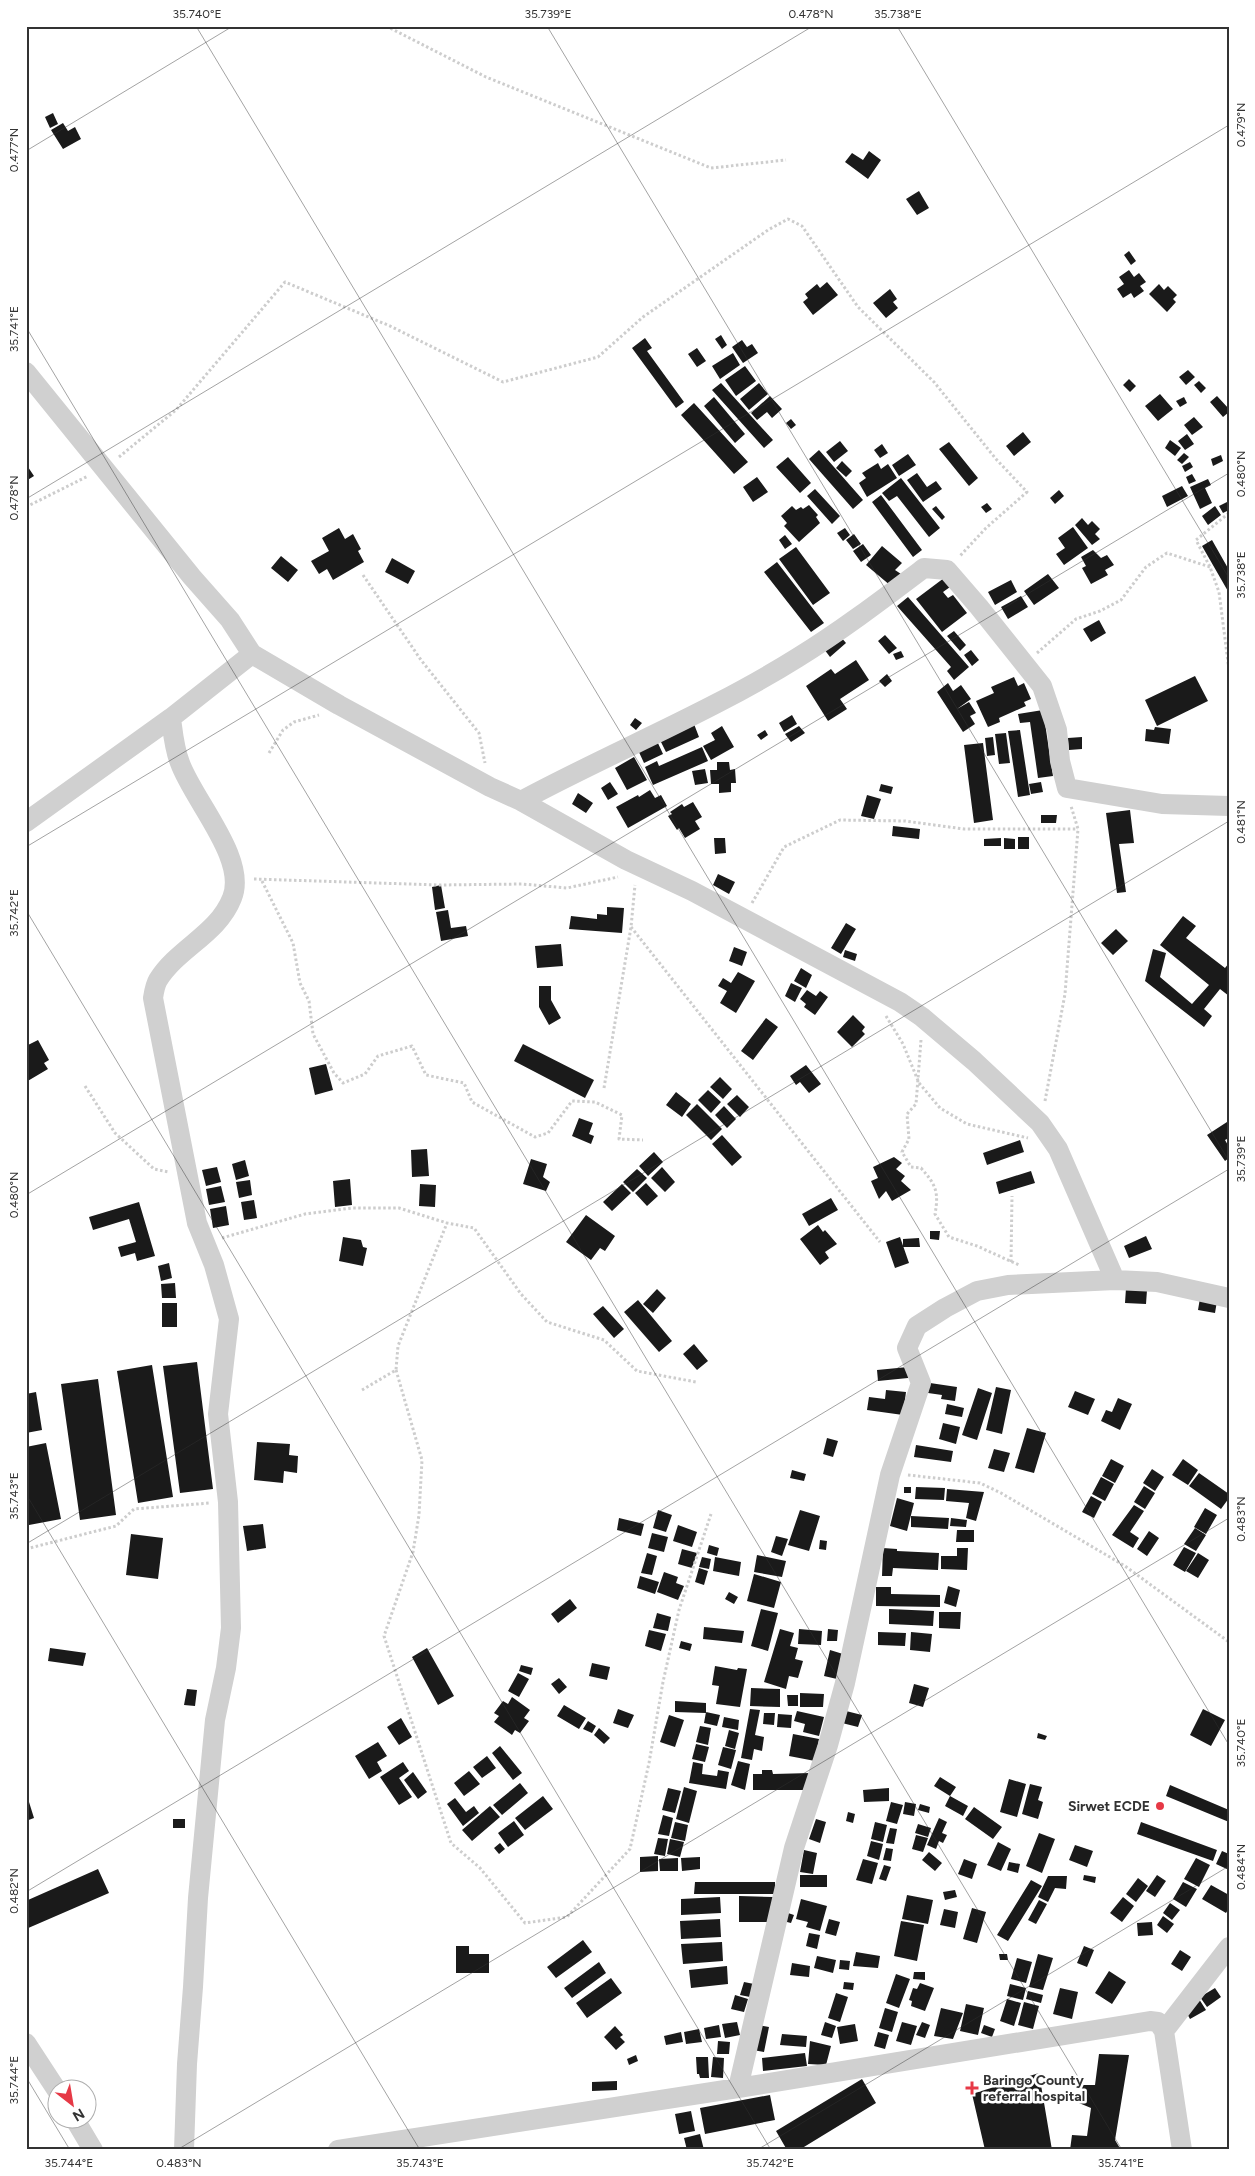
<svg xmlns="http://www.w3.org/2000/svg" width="1255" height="2176" viewBox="0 0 1255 2176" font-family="Figtree,sans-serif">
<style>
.building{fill:#1a1a1a}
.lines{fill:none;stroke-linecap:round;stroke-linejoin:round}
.path{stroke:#cdcdcd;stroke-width:3;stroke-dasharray:2.5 2.5;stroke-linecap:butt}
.minor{stroke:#d0d0d0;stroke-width:20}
.ticks{fill:none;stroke:#333;stroke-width:1;stroke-opacity:0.45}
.poi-dot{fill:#e63946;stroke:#fff;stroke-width:2}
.labels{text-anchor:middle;stroke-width:5;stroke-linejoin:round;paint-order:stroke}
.poi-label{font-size:14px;font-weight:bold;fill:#333;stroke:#fff;text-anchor:end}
.neatline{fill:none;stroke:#333;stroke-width:2}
.ticks-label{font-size:12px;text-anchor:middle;fill:#333}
</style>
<rect width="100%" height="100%" fill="#fff"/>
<path class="building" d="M 53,113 L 58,124 L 50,128 L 45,117 Z
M 63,123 L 68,131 L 75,127 L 81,139 L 63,149 L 51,130 Z
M 869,151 L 881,160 L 868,179 L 845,162 L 852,153 L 863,160 Z
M 919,191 L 929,208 L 917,215 L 906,199 Z
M 1129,251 L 1136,261 L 1131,265 L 1124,255 Z
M 1129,270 L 1134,277 L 1139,273 L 1146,282 L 1140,286 L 1144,291 L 1134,298 L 1131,293 L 1123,298 L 1117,289 L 1124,284 L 1119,277 Z
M 827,282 L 838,295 L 813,315 L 803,302 L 808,298 L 805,294 L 817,284 L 820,288 Z
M 1159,284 L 1164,290 L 1168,286 L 1177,295 L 1173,299 L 1176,302 L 1167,312 L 1149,294 Z
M 890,289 L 897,299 L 893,302 L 898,308 L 886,318 L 873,303 Z
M 721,335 L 727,345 L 722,349 L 715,339 Z
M 645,338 L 652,348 L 647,351 L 684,402 L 676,408 L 632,348 Z
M 742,340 L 747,347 L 752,344 L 758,353 L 743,363 L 732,347 Z
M 697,348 L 706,361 L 697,367 L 688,354 Z
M 733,353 L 740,365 L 720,379 L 712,366 Z
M 745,366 L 756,381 L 736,396 L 725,380 Z
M 1188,370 L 1195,377 L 1186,385 L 1179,377 Z
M 1129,379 L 1136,386 L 1130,392 L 1123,385 Z
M 1199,381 L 1206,388 L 1201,393 L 1194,385 Z
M 721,383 L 773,440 L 764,448 L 712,390 Z
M 759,383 L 768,394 L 749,410 L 740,399 Z
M 1160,394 L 1173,409 L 1158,421 L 1145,406 Z
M 770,396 L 782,409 L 772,418 L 767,412 L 757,420 L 751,413 Z
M 1217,396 L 1229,409 L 1229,412 L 1223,417 L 1210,402 Z
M 714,397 L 745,434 L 735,443 L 704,406 Z
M 1184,397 L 1187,403 L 1180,407 L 1176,401 Z
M 694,403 L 748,462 L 734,474 L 681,415 Z
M 1194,417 L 1203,427 L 1192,435 L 1184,425 Z
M 791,419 L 796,425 L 791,429 L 786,423 Z
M 1023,432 L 1031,442 L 1014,456 L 1006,446 Z
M 1187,434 L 1194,444 L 1185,450 L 1178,441 Z
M 1170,440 L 1181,448 L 1175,456 L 1165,448 Z
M 840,441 L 848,451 L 834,462 L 826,452 Z
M 949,442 L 978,478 L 969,486 L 939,449 Z
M 882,444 L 888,453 L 880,458 L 874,450 Z
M 819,450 L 863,500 L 853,509 L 809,459 Z
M 1184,453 L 1189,457 L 1182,464 L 1177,460 Z
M 908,454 L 916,465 L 899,476 L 892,465 Z
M 1221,455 L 1223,461 L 1213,466 L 1211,459 Z
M 788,457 L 811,483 L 800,493 L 776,467 Z
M 842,461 L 852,471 L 846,477 L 836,468 Z
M 1190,462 L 1193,467 L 1185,472 L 1182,466 Z
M 878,463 L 881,469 L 888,464 L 897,478 L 867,497 L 859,483 L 866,478 L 862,473 Z
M 26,464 L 34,476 L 26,481 Z
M 917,473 L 927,487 L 936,481 L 942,489 L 923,502 L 907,480 Z
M 1192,474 L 1196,481 L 1189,484 L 1186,477 Z
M 757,477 L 768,492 L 753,502 L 743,487 Z
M 901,478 L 940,528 L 929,537 L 897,496 L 889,501 L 882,493 Z
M 1208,479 L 1211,485 L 1205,488 L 1212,503 L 1200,509 L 1190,487 Z
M 1182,486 L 1188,496 L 1167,507 L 1162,496 Z
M 815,489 L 840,516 L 832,524 L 807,496 Z
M 1059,490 L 1064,496 L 1055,504 L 1050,498 Z
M 881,495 L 922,550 L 913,557 L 872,502 Z
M 1227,502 L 1229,510 L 1223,513 L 1219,506 Z
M 987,503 L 992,509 L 986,513 L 981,507 Z
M 809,505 L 818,515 L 816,517 L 820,523 L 799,542 L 784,526 L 787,523 L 781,516 L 792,506 L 796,510 L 801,507 L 803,509 Z
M 936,506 L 945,517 L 942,520 L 932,509 Z
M 1215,506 L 1221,515 L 1208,525 L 1202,516 Z
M 1082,518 L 1088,525 L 1092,521 L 1100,529 L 1095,534 L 1100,539 L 1092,545 L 1075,525 Z
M 1073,527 L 1088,548 L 1064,565 L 1056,554 L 1065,548 L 1058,538 Z
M 339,528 L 345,539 L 353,534 L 361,549 L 358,551 L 364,562 L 333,580 L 327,569 L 319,574 L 311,561 L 329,551 L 322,538 Z
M 845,528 L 850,535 L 843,541 L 837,533 Z
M 854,534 L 861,544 L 853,549 L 846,540 Z
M 785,535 L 792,544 L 785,549 L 779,540 Z
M 1212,540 L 1229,570 L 1229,593 L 1202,546 Z
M 863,544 L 871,555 L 861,562 L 853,551 Z
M 882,546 L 902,563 L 895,570 L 901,574 L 891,586 L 866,565 Z
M 796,547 L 830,593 L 813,605 L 779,559 Z
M 1093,550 L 1101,558 L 1107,555 L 1114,565 L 1105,570 L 1108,575 L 1091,584 L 1082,568 L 1086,566 L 1081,557 Z
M 281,556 L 298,570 L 288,582 L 271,568 Z
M 392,558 L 415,571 L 408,584 L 385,572 Z
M 777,562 L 824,623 L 811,632 L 764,572 Z
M 1048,574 L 1059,588 L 1034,605 L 1024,591 Z
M 944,578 L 950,587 L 943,592 L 948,598 L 953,595 L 967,613 L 942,632 L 916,599 Z
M 1011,580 L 1017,592 L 995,605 L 988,592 Z
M 1021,596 L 1028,607 L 1008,619 L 1001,607 Z
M 908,597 L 969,667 L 954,680 L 947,671 L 951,667 L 897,606 Z
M 1099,620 L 1106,633 L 1091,642 L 1083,629 Z
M 954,631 L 966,645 L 960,651 L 947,636 Z
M 885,635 L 897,648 L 889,654 L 878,641 Z
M 840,636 L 846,643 L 830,657 L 824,649 Z
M 971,650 L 979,660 L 972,666 L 964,655 Z
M 901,651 L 904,657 L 896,660 L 893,654 Z
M 856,660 L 869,680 L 840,699 L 847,709 L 828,721 L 806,686 L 831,669 L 835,674 Z
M 887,674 L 892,681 L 885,687 L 879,681 Z
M 1195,676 L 1208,701 L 1157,726 L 1145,700 Z
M 1014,677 L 1018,686 L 1024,683 L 1031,699 L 1024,702 L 1026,706 L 999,718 L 1000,722 L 988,727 L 976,701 L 994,693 L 991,687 Z
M 948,683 L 953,691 L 961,685 L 971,699 L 957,709 L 969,702 L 976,713 L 970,716 L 975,724 L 963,732 L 937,692 Z
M 1043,710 L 1053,776 L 1038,778 L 1030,722 L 1020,723 L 1018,714 Z
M 792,715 L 797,724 L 784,732 L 779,723 Z
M 635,718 L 642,723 L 636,730 L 630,725 Z
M 694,724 L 699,737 L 666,752 L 660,740 Z
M 722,726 L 734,747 L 711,760 L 703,746 L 715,740 L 711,733 Z
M 799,726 L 805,733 L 791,742 L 785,734 Z
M 1155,727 L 1171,729 L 1169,744 L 1145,741 L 1146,729 L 1154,730 Z
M 765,730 L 768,735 L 761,740 L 757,735 Z
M 1020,730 L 1030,795 L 1018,797 L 1008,731 Z
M 1006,733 L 1010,763 L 999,764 L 995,734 Z
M 993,737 L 995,755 L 987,756 L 985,738 Z
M 1082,737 L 1082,749 L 1069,750 L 1068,738 Z
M 657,741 L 663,754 L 644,763 L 638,750 Z
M 983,743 L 993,820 L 974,823 L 964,745 Z
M 702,747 L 708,761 L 653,785 L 645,767 L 657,761 L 659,766 Z
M 634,757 L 647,780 L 627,790 L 615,768 Z
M 717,762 L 729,762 L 730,770 L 735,769 L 736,783 L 731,783 L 731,792 L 719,793 L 719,784 L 711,784 L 710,770 L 717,770 Z
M 705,769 L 708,783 L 695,785 L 692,771 Z
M 610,782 L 618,794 L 608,800 L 601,788 Z
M 1041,782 L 1043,792 L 1031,794 L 1029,784 Z
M 881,784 L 893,787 L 891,794 L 879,791 Z
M 650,790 L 655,798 L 661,795 L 667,806 L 628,828 L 616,807 L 638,795 L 639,797 Z
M 578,793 L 593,803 L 586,813 L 572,804 Z
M 867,795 L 881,799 L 874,819 L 861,816 Z
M 693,802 L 702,817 L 695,821 L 700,829 L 685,838 L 679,828 L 677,830 L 668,816 L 672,814 L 670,812 L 682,804 L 684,807 Z
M 1130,810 L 1134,843 L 1119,844 L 1126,892 L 1117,893 L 1106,813 Z
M 1041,815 L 1057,815 L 1056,823 L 1041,823 Z
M 893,826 L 920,829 L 919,839 L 892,836 Z
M 1018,837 L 1029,837 L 1029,849 L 1018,849 Z
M 714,838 L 725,838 L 726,853 L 715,854 Z
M 1001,838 L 1001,846 L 984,846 L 984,839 Z
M 1004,838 L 1015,839 L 1015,849 L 1004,849 Z
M 718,874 L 735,882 L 729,894 L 713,885 Z
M 441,885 L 445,908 L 435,910 L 432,887 Z
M 607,907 L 624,908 L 622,933 L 569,929 L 571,916 L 597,919 L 597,914 L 607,915 Z
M 448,910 L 451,928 L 466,926 L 468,936 L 441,941 L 436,912 Z
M 1183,916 L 1196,926 L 1186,938 L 1225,968 L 1229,963 L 1229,996 L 1220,989 L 1204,1009 L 1212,1016 L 1204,1027 L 1145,981 L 1153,949 L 1166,953 L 1160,977 L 1192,1004 L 1209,985 L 1160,945 Z
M 846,923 L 856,929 L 841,954 L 831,948 Z
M 1116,929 L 1128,941 L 1113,955 L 1101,943 Z
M 561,944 L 563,966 L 537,968 L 535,946 Z
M 734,947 L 747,952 L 742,966 L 729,961 Z
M 845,950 L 857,954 L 855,961 L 843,957 Z
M 801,968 L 812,975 L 806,988 L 794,981 Z
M 738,972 L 755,981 L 736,1013 L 720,1003 L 727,991 L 718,986 L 723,978 L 731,983 Z
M 791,983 L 802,988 L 795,1002 L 785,996 Z
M 539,986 L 551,986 L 551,1000 L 561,1018 L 549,1025 L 539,1007 Z
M 807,990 L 816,996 L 820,991 L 828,997 L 815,1015 L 804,1007 L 806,1004 L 800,999 Z
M 853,1015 L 865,1027 L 862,1031 L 865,1034 L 852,1047 L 837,1032 Z
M 766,1018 L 778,1027 L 753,1060 L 741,1051 Z
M 38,1040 L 49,1060 L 44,1063 L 48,1069 L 26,1082 L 26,1046 Z
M 523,1044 L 594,1080 L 585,1098 L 514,1061 Z
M 326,1064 L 333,1090 L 315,1095 L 309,1068 Z
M 806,1065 L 821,1084 L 809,1093 L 800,1082 L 796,1085 L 790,1076 Z
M 720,1077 L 732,1089 L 723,1099 L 710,1087 Z
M 708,1090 L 721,1102 L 711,1113 L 698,1100 Z
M 676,1092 L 691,1104 L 682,1117 L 666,1105 Z
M 737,1095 L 749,1107 L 740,1117 L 727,1104 Z
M 697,1104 L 722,1129 L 711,1140 L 686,1115 Z
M 724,1106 L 736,1119 L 727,1128 L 715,1115 Z
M 579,1118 L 593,1123 L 589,1134 L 594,1136 L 591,1144 L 572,1136 Z
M 1227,1122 L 1229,1138 L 1225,1140 L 1229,1147 L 1229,1158 L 1225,1161 L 1207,1135 Z
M 722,1135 L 742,1157 L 732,1166 L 712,1144 Z
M 1020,1140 L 1024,1152 L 987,1165 L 983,1153 Z
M 427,1149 L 429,1176 L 412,1177 L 411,1150 Z
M 654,1152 L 663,1162 L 648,1176 L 639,1166 Z
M 894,1157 L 902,1163 L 896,1169 L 905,1176 L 901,1181 L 911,1190 L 892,1201 L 886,1191 L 879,1199 L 871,1181 L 878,1178 L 873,1167 Z
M 531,1159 L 547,1164 L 543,1177 L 550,1182 L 546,1191 L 523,1184 Z
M 245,1160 L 249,1176 L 236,1180 L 232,1164 Z
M 217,1167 L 221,1182 L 206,1186 L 202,1170 Z
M 662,1167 L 675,1182 L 665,1192 L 651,1178 Z
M 637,1169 L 647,1178 L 633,1192 L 623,1182 Z
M 1031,1171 L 1035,1183 L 999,1194 L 996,1182 Z
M 350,1179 L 352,1205 L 335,1207 L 333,1181 Z
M 250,1180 L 252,1195 L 239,1198 L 236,1182 Z
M 646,1183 L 658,1196 L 647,1206 L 635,1193 Z
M 420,1184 L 436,1185 L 435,1207 L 419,1206 Z
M 622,1184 L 631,1193 L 612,1211 L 603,1202 Z
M 221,1186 L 225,1202 L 209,1205 L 206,1189 Z
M 831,1198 L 838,1210 L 809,1226 L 802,1214 Z
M 254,1200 L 257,1218 L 244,1220 L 241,1202 Z
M 139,1202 L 155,1256 L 137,1261 L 135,1253 L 121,1257 L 118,1247 L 136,1242 L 129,1219 L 93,1230 L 89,1217 Z
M 226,1206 L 229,1225 L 213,1228 L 210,1209 Z
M 586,1215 L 615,1236 L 605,1251 L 600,1248 L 591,1260 L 566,1242 Z
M 818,1225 L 823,1232 L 825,1230 L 837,1244 L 825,1252 L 829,1258 L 820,1265 L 800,1239 Z
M 930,1231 L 940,1231 L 939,1240 L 930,1239 Z
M 1146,1236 L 1152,1249 L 1129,1258 L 1124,1246 Z
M 343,1237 L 361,1240 L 363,1247 L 367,1248 L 363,1266 L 339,1261 Z
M 900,1237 L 909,1263 L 895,1268 L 886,1242 Z
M 919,1238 L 920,1247 L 903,1247 L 903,1239 Z
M 169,1263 L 172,1278 L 161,1281 L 158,1266 Z
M 175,1283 L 176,1298 L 162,1298 L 161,1284 Z
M 1126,1288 L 1147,1290 L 1146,1304 L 1125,1303 Z
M 657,1289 L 666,1298 L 653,1313 L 643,1304 Z
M 1200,1298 L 1217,1301 L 1215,1313 L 1198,1310 Z
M 638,1300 L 672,1341 L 659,1352 L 624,1312 Z
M 162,1303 L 177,1303 L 177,1327 L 162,1327 Z
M 603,1306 L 624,1329 L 614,1338 L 593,1314 Z
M 694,1344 L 708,1361 L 697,1370 L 683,1354 Z
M 197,1362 L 213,1489 L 180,1493 L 163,1366 Z
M 152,1365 L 173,1497 L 138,1503 L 117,1371 Z
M 908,1367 L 908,1378 L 878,1381 L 877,1370 Z
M 98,1379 L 116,1515 L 80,1520 L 61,1384 Z
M 930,1383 L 957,1387 L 955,1401 L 941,1399 L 942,1395 L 928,1393 Z
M 996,1387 L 1011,1390 L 1002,1434 L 986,1430 Z
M 978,1388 L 992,1393 L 977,1440 L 962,1435 Z
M 886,1390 L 906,1392 L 903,1415 L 867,1410 L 869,1397 L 885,1399 Z
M 1075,1391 L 1095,1399 L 1088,1415 L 1068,1407 Z
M 36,1392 L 42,1430 L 26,1433 L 26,1394 Z
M 1118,1398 L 1132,1404 L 1120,1430 L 1101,1421 L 1106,1410 L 1112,1412 Z
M 947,1404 L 964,1408 L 962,1417 L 945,1414 Z
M 943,1423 L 960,1427 L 956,1444 L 939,1439 Z
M 1027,1428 L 1046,1433 L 1034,1473 L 1015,1468 Z
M 827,1438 L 838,1441 L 833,1457 L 823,1454 Z
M 257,1442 L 290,1444 L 289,1455 L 298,1456 L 297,1473 L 284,1471 L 283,1483 L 254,1480 Z
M 46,1443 L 61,1519 L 29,1525 L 26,1509 L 26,1447 Z
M 916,1445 L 953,1451 L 951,1462 L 914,1457 Z
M 994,1449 L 1010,1453 L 1004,1472 L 988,1468 Z
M 1111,1459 L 1124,1466 L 1115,1483 L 1102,1476 Z
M 1183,1459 L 1198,1470 L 1188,1485 L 1172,1475 Z
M 1152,1469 L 1164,1477 L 1155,1491 L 1143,1483 Z
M 792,1470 L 806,1474 L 804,1481 L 790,1478 Z
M 1199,1473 L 1229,1494 L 1229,1498 L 1221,1509 L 1189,1486 Z
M 1101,1477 L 1114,1484 L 1105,1501 L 1092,1494 Z
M 1144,1486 L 1155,1493 L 1145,1509 L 1134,1502 Z
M 904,1487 L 911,1487 L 911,1493 L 904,1493 Z
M 916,1487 L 945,1488 L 944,1500 L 915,1499 Z
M 947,1489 L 984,1492 L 976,1521 L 966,1518 L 969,1503 L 946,1501 Z
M 1091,1496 L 1102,1502 L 1094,1518 L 1082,1512 Z
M 897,1498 L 914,1503 L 907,1531 L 890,1526 Z
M 1134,1505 L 1144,1511 L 1130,1532 L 1139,1538 L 1133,1548 L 1112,1535 Z
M 1205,1508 L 1217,1515 L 1206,1534 L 1194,1527 Z
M 658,1510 L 672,1515 L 666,1532 L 653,1528 Z
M 800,1510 L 820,1516 L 809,1551 L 788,1545 Z
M 911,1516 L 949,1518 L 948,1529 L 911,1527 Z
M 619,1518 L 644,1524 L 641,1536 L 617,1530 Z
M 951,1518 L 967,1520 L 966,1527 L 950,1526 Z
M 263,1524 L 266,1548 L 247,1551 L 243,1526 Z
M 678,1525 L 697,1532 L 692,1547 L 673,1541 Z
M 1195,1528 L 1206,1535 L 1196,1551 L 1184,1544 Z
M 957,1530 L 974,1530 L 974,1542 L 956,1542 Z
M 1149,1531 L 1159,1538 L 1147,1556 L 1137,1549 Z
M 652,1533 L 668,1537 L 664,1552 L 648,1548 Z
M 131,1534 L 163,1538 L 158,1579 L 126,1575 Z
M 776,1536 L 788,1539 L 782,1556 L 771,1552 Z
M 820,1540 L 827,1541 L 826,1550 L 819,1549 Z
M 709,1545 L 719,1548 L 717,1556 L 707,1553 Z
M 1184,1547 L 1196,1553 L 1185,1572 L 1173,1565 Z
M 883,1548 L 897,1549 L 897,1551 L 939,1553 L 938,1570 L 893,1568 L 892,1576 L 882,1576 Z
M 957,1548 L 968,1548 L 967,1570 L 941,1569 L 941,1556 L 957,1556 Z
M 682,1549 L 697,1553 L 692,1568 L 678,1564 Z
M 647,1553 L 657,1556 L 652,1575 L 641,1573 Z
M 1198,1553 L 1209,1560 L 1198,1578 L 1186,1571 Z
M 757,1555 L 786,1561 L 782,1577 L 754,1572 Z
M 702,1557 L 711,1559 L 709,1569 L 699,1567 Z
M 715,1557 L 741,1562 L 739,1576 L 713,1571 Z
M 699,1568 L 708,1571 L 704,1585 L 695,1582 Z
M 664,1572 L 678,1577 L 676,1583 L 684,1586 L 678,1600 L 657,1592 Z
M 754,1574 L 781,1582 L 774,1608 L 747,1601 Z
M 640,1576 L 659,1582 L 655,1594 L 637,1588 Z
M 948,1586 L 960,1590 L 956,1607 L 944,1603 Z
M 876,1587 L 891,1587 L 891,1594 L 940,1595 L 940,1607 L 876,1606 Z
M 729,1592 L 738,1597 L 734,1604 L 725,1599 Z
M 570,1599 L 577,1608 L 558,1623 L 551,1614 Z
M 761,1609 L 778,1613 L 768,1651 L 751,1646 Z
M 889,1609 L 934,1611 L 933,1626 L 889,1624 Z
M 939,1612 L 961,1612 L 960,1629 L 939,1628 Z
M 657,1613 L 671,1617 L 668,1631 L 653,1628 Z
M 704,1627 L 744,1631 L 742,1643 L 703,1639 Z
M 780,1629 L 794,1633 L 790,1646 L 798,1648 L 795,1659 L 803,1661 L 798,1678 L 789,1676 L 786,1689 L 764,1682 Z
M 799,1629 L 822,1631 L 821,1645 L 798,1644 Z
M 828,1629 L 838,1630 L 837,1641 L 827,1641 Z
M 649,1630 L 666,1634 L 661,1651 L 645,1646 Z
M 878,1632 L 906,1633 L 905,1646 L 878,1645 Z
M 911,1632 L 932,1634 L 930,1652 L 910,1650 Z
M 681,1641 L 692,1644 L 690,1651 L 679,1648 Z
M 50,1648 L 86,1653 L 83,1666 L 48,1661 Z
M 427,1648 L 454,1696 L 438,1705 L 412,1657 Z
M 830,1650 L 843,1654 L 837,1679 L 824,1676 Z
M 592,1663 L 610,1667 L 607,1680 L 589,1676 Z
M 521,1665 L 533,1668 L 531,1675 L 519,1671 Z
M 715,1666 L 737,1670 L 738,1668 L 747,1669 L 740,1707 L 716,1704 L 719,1686 L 712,1685 Z
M 518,1673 L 529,1679 L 519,1697 L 508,1691 Z
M 559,1678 L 567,1687 L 559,1694 L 551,1684 Z
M 914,1684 L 929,1688 L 923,1707 L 909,1703 Z
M 751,1688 L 780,1689 L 780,1707 L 750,1706 Z
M 187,1689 L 197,1690 L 195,1706 L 184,1705 Z
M 800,1693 L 824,1694 L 823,1707 L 800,1707 Z
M 787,1695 L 798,1695 L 798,1706 L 788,1706 Z
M 512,1697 L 530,1710 L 524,1718 L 529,1721 L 520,1733 L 515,1730 L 512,1735 L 494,1722 L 499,1716 L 494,1713 L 503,1701 L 508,1704 Z
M 675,1701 L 706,1703 L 706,1713 L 675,1712 Z
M 564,1705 L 586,1718 L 579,1729 L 557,1716 Z
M 618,1709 L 634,1715 L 628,1728 L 613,1723 Z
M 750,1709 L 760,1710 L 755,1735 L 764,1737 L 762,1751 L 754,1749 L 752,1760 L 741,1758 Z
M 1203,1709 L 1225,1720 L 1211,1746 L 1190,1735 Z
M 797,1711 L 824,1717 L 819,1736 L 803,1732 L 805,1724 L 794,1721 Z
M 846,1711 L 862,1715 L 858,1727 L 838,1722 Z
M 706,1712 L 720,1715 L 717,1726 L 704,1723 Z
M 764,1713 L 775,1713 L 774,1725 L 763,1724 Z
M 778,1714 L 792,1715 L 791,1728 L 777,1727 Z
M 669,1715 L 684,1720 L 675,1747 L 660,1742 Z
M 724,1717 L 739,1720 L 738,1730 L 722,1727 Z
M 401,1718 L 412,1737 L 399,1745 L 387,1727 Z
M 588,1721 L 596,1726 L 592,1733 L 583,1729 Z
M 700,1726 L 711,1728 L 708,1745 L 696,1742 Z
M 599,1728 L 610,1738 L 604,1744 L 594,1735 Z
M 729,1730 L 739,1733 L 735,1749 L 725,1746 Z
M 1038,1733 L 1047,1736 L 1045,1740 L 1037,1738 Z
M 793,1734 L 819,1739 L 815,1761 L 789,1756 Z
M 378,1742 L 387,1756 L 377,1762 L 382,1771 L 369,1779 L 355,1756 Z
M 696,1744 L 709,1747 L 705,1762 L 692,1759 Z
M 500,1746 L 522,1773 L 513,1780 L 492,1753 Z
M 723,1747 L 736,1750 L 731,1769 L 718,1765 Z
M 487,1756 L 496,1768 L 482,1778 L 473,1767 Z
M 738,1761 L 750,1764 L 745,1790 L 731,1785 Z
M 403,1762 L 409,1771 L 399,1778 L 412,1797 L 399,1805 L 380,1777 Z
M 693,1762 L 703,1764 L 702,1774 L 717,1776 L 718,1770 L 729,1772 L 726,1789 L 689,1783 Z
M 762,1770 L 772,1770 L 773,1774 L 811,1773 L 811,1790 L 753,1790 L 753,1774 L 762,1774 Z
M 469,1771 L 480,1784 L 464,1796 L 454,1783 Z
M 413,1772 L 427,1792 L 418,1799 L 404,1780 Z
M 940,1777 L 956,1787 L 950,1796 L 934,1786 Z
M 1009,1779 L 1026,1784 L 1017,1817 L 1000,1812 Z
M 520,1783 L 528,1793 L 502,1815 L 493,1805 Z
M 1030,1784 L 1042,1787 L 1038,1800 L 1043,1802 L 1038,1819 L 1022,1814 Z
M 1170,1785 L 1229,1810 L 1229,1822 L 1166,1796 Z
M 684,1787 L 697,1791 L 689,1823 L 676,1819 Z
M 668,1788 L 681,1791 L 675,1813 L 662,1810 Z
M 889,1788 L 889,1801 L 864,1802 L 863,1790 Z
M 543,1796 L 553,1809 L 525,1830 L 515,1818 Z
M 950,1796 L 968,1806 L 963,1816 L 945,1806 Z
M 455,1798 L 466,1812 L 474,1806 L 479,1813 L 463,1826 L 447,1804 Z
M 29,1802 L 34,1818 L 26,1821 L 26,1803 Z
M 891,1802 L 903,1805 L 897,1824 L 886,1821 Z
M 905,1802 L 916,1804 L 914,1816 L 903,1814 Z
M 920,1804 L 930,1807 L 929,1813 L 918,1810 Z
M 490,1806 L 500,1817 L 472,1841 L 462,1830 Z
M 974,1807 L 1002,1827 L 993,1839 L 965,1819 Z
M 848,1812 L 855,1814 L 853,1823 L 846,1821 Z
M 663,1815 L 673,1818 L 669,1836 L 658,1834 Z
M 939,1818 L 947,1822 L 942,1833 L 947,1835 L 943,1843 L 939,1841 L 936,1849 L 927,1845 Z
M 173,1819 L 185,1819 L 185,1828 L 173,1828 Z
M 816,1819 L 826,1822 L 820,1843 L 809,1839 Z
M 514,1821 L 524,1835 L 508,1847 L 498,1833 Z
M 675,1822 L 688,1825 L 685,1841 L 671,1838 Z
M 875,1822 L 887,1825 L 883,1842 L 871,1839 Z
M 1141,1822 L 1217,1850 L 1213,1861 L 1137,1834 Z
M 918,1824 L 931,1828 L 928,1837 L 915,1833 Z
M 890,1828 L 897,1829 L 894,1844 L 886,1843 Z
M 1039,1833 L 1055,1839 L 1042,1873 L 1026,1866 Z
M 916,1835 L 928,1838 L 923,1852 L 912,1849 Z
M 658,1838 L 668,1839 L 665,1856 L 654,1854 Z
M 670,1839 L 684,1842 L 680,1857 L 667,1854 Z
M 871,1841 L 883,1844 L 879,1860 L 867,1856 Z
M 998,1842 L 1011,1849 L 1001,1871 L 987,1865 Z
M 500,1843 L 505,1849 L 499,1854 L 494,1848 Z
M 1075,1845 L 1093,1851 L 1087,1867 L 1069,1860 Z
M 886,1848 L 893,1849 L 891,1861 L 883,1860 Z
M 804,1850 L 817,1853 L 813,1874 L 800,1872 Z
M 1222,1851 L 1229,1854 L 1229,1870 L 1216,1864 Z
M 929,1852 L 942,1863 L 935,1871 L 922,1860 Z
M 658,1856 L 658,1871 L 640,1872 L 640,1857 Z
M 700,1857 L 700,1869 L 682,1871 L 681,1858 Z
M 678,1858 L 678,1871 L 660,1871 L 659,1859 Z
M 1196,1858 L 1210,1865 L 1199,1887 L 1184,1879 Z
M 863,1859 L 878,1863 L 872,1884 L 856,1880 Z
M 964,1859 L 977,1864 L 972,1879 L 958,1874 Z
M 1009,1862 L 1020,1864 L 1018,1873 L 1007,1870 Z
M 884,1865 L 891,1867 L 886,1881 L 879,1879 Z
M 98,1869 L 109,1893 L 26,1929 L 26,1896 L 28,1900 Z
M 800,1875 L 827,1875 L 827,1887 L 800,1887 Z
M 1084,1875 L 1096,1877 L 1095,1883 L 1083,1880 Z
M 1157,1875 L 1166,1881 L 1155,1897 L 1146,1891 Z
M 1048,1876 L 1067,1876 L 1066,1889 L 1055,1888 L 1048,1902 L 1038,1897 Z
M 1138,1878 L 1148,1886 L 1136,1902 L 1126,1894 Z
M 1031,1880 L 1042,1886 L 1008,1941 L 997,1935 Z
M 695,1882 L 775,1882 L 775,1894 L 694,1894 Z
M 1183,1882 L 1197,1889 L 1186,1907 L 1173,1899 Z
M 1211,1885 L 1229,1895 L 1229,1908 L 1226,1913 L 1202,1899 Z
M 955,1890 L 957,1897 L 945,1900 L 943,1892 Z
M 907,1895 L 933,1900 L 928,1924 L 902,1919 Z
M 739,1896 L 773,1897 L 773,1922 L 739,1922 Z
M 720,1897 L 721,1913 L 681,1915 L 681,1899 Z
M 1123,1897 L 1134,1906 L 1122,1922 L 1110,1913 Z
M 801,1899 L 827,1906 L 820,1931 L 806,1927 L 808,1922 L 796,1919 Z
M 1039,1900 L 1047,1904 L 1036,1924 L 1028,1920 Z
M 1170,1903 L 1180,1910 L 1172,1920 L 1163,1913 Z
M 972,1908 L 986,1912 L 977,1943 L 963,1939 Z
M 944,1909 L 958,1912 L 955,1928 L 940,1925 Z
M 785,1912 L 794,1915 L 791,1923 L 783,1921 Z
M 1163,1916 L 1174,1924 L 1167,1933 L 1157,1925 Z
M 720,1919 L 721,1937 L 681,1939 L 680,1921 Z
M 829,1919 L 840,1922 L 836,1936 L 825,1933 Z
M 901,1921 L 924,1925 L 917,1961 L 894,1956 Z
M 1152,1922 L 1153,1935 L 1138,1936 L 1137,1923 Z
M 809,1933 L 820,1935 L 817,1949 L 806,1946 Z
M 583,1940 L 592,1952 L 556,1978 L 547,1967 Z
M 722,1942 L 723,1961 L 683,1964 L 681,1944 Z
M 456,1946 L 469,1946 L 469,1954 L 489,1954 L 489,1973 L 456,1973 Z
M 1084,1946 L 1094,1950 L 1087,1967 L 1077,1963 Z
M 1180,1950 L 1191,1957 L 1182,1971 L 1171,1964 Z
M 856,1952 L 880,1956 L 878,1968 L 853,1966 Z
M 999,1954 L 1007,1954 L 1008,1960 L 1000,1960 Z
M 1038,1954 L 1053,1958 L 1043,1990 L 1029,1987 Z
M 817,1956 L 836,1960 L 833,1973 L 814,1968 Z
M 1017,1958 L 1032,1962 L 1026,1983 L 1011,1979 Z
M 840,1960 L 850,1961 L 849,1970 L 839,1969 Z
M 599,1962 L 606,1973 L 572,1998 L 564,1988 Z
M 792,1963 L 810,1966 L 809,1977 L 790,1975 Z
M 727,1966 L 728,1984 L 691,1988 L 689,1970 Z
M 1109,1971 L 1126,1982 L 1112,2004 L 1095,1993 Z
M 914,1972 L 925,1972 L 925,1980 L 913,1979 Z
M 896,1974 L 910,1979 L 899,2008 L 886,2003 Z
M 611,1978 L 622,1993 L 587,2018 L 576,2003 Z
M 744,1982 L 754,1984 L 750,1997 L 740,1995 Z
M 844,1982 L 854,1983 L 853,1990 L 843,1989 Z
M 920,1983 L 934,1988 L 925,2011 L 911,2006 L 912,2001 L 909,2000 L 913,1988 L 917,1989 Z
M 1010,1984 L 1026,1988 L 1023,2000 L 1007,1996 Z
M 1060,1988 L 1078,1992 L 1072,2019 L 1053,2014 Z
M 1215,1988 L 1221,1997 L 1207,2007 L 1200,1997 Z
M 1028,1991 L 1043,1995 L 1041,2003 L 1026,1999 Z
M 836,1993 L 848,1997 L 840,2022 L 828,2018 Z
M 735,1995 L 748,1999 L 744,2012 L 731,2009 Z
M 1007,1999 L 1021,2003 L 1014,2026 L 1000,2021 Z
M 1199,1999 L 1206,2010 L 1190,2019 L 1184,2008 Z
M 1024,2002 L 1039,2006 L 1033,2029 L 1018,2025 Z
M 966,2004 L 984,2008 L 978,2035 L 960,2031 Z
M 885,2008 L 898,2012 L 892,2032 L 879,2028 Z
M 941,2008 L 963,2013 L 953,2039 L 934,2036 Z
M 737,2022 L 740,2035 L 725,2038 L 722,2024 Z
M 825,2022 L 836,2026 L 832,2038 L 821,2035 Z
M 902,2022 L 917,2026 L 911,2045 L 896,2041 Z
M 922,2022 L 930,2025 L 925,2038 L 916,2035 Z
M 855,2024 L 858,2041 L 840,2044 L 837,2027 Z
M 719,2025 L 721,2037 L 706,2039 L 704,2028 Z
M 758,2025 L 769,2027 L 764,2052 L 753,2050 Z
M 984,2025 L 995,2029 L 992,2037 L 981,2033 Z
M 615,2026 L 623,2035 L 620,2037 L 625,2042 L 616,2050 L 604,2037 Z
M 699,2029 L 702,2042 L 686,2044 L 684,2032 Z
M 681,2032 L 683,2042 L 666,2045 L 664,2036 Z
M 878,2032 L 889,2035 L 885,2049 L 874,2046 Z
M 782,2034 L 807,2036 L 806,2047 L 780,2045 Z
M 718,2041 L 730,2042 L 729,2054 L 717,2054 Z
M 810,2041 L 831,2046 L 826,2065 L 808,2064 Z
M 805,2053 L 807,2066 L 763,2071 L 762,2058 Z
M 1099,2054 L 1129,2055 L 1115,2140 L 1121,2150 L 1070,2150 L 1072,2135 L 1087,2136 L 1091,2108 L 1079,2103 L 1082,2085 L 1095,2085 Z
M 636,2055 L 638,2061 L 629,2065 L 627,2059 Z
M 696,2057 L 708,2057 L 709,2078 L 700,2078 L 699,2074 L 697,2074 Z
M 713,2057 L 724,2058 L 723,2078 L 711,2077 Z
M 1039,2073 L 1052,2150 L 985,2150 L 972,2094 Z
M 862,2079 L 876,2103 L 799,2150 L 787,2150 L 776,2131 Z
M 617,2081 L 617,2090 L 592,2091 L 592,2082 Z
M 770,2095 L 775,2120 L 705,2134 L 700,2108 Z
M 691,2111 L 695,2131 L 679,2134 L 675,2114 Z
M 700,2134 L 704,2150 L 687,2150 L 684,2138 Z"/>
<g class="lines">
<path class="path" d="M 386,26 L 486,77 L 711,168 L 786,160
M 119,457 L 176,410 L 285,282 L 390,326 L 503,382 L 598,357 L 643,317 L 768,230 L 788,219 L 802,226 L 858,307 L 934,382 L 996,459 L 1027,492 L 986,528 L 959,557
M 26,507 L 88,476
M 1229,513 L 1196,540 L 1210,567 L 1219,592 L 1229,670
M 363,575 L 421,660 L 479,733 L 485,763
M 1037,653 L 1076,619 L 1100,611 L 1121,600 L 1146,567 L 1167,553 L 1210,567
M 269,753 L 283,730 L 294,722 L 319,715
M 254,879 L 439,885 L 522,884 L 567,888 L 618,877
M 262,881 L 293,943 L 300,983 L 309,1001 L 313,1034 L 334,1073 L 343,1083 L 365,1074 L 378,1056 L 412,1046 L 426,1075 L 464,1083 L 472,1102 L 535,1137 L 548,1133 L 572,1101 L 595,1102 L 622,1115 L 619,1139 L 643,1140
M 752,903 L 784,847 L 840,820 L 905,821 L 964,829 L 1078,829
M 631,927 L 880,1242
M 886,1016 L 903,1044 L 919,1083 L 940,1108 L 967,1124 L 1028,1138
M 921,1040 L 916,1104 L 907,1114 L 909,1139 L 902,1152 L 911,1167 L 921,1168 C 936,1185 939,1192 935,1214 L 949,1237 L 977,1246 L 1019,1265
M 85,1086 L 115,1133 L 154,1169 L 169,1172
M 604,1088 L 631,927 L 635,885
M 1045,1101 L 1065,994 L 1078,829 L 1071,806
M 222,1238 L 305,1214 L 352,1208 L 399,1208 L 447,1223 L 474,1228 L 521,1294 L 547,1322 L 604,1340 L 637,1371 L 696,1382
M 1011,1262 L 1012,1196
M 396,1370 L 422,1460 L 419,1515 L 413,1552 L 384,1636 L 451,1843 L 480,1868 L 525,1923 L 567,1917 L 630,1849 L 649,1763 L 663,1682 L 679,1610 L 711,1514
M 362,1390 L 396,1370 L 398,1346 L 447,1223
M 908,1475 L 980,1483 L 1001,1493 L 1125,1566 L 1229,1642
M 26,1549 L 116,1526 L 134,1509 L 210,1503"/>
<path class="minor" d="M 26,372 L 192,577 L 230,620 L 252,654
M 171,718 C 173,733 174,748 180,763 C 193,800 248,859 232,898 C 218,934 178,948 158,980 C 155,985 154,992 153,998 L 197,1223 L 214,1265 L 229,1319 L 218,1414 L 228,1502 L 231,1628 L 226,1668 L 215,1720 L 198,1898 L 193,1987 L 187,2064 L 184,2150
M 521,801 C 612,752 709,713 797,658 C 841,631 883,599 924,568 L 947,570 L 979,607 L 1042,686 L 1057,730 L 1060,761 L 1067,788 L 1162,804 L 1229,806
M 26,822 L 171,718 L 252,654 L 339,705 L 490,787 L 521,801 L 626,860 L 692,891 L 900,1002 L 922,1017 L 974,1061 L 1040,1123 L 1058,1149 L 1115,1280
M 1164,2031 L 1229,1947
M 26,2043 L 58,2092
M 738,2088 L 794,1848 L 828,1745 L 845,1683 L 890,1475 L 921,1383 L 907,1348 L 917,1326 L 945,1308 L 977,1291 L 1008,1285 L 1115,1280 L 1157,1282 L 1229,1298
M 74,2118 L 93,2150
M 338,2150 L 738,2088 L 1150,2021 L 1158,2022 L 1164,2031 L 1182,2150"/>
</g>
<path class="ticks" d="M 196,26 L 1229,1745M 547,26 L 1229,1161M 897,26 L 1229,578M 26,151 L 233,26M 26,327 L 1122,2150M 26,499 L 813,26M 26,847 L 1229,125M 26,910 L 771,2150M 26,1195 L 1229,473M 26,1494 L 420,2150M 26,1544 L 1229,821M 26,1892 L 1229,1169M 26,2077 L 70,2150M 177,2150 L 1229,1518M 757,2150 L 1229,1866"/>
<g class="poi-dot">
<circle cx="1160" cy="1806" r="5"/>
<path d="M969.5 2080.5h5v5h5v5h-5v5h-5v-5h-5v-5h5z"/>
</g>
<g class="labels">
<g class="poi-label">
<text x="1150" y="1811">Sirwet ECDE</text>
<text x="983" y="2085" text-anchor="start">Baringo County<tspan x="983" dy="16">referral hospital</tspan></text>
</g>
</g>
<rect width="1255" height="2176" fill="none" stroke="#ffffff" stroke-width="55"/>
<g transform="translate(72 2104) rotate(149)"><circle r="24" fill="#ffffff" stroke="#adadad"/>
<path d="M0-4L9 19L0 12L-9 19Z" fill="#e63946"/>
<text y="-8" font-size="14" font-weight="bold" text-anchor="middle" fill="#333333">N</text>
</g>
<rect x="28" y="28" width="1200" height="2120" class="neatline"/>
<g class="ticks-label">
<text x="197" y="18">35.740°E</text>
<text x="548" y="18">35.739°E</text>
<text x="811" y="18">0.478°N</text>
<text x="898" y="18">35.738°E</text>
<text transform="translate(1241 125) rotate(-90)" y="4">0.479°N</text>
<text transform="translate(14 150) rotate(-90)" y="4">0.477°N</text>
<text transform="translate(14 329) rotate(-90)" y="4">35.741°E</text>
<text transform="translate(1241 474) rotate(-90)" y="4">0.480°N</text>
<text transform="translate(14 498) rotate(-90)" y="4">0.478°N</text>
<text transform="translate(1241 575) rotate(-90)" y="4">35.738°E</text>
<text transform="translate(1241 822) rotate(-90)" y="4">0.481°N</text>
<text transform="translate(14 913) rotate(-90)" y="4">35.742°E</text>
<text transform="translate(1241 1159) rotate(-90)" y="4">35.739°E</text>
<text transform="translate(14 1195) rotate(-90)" y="4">0.480°N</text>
<text transform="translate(14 1496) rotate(-90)" y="4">35.743°E</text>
<text transform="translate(1241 1519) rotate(-90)" y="4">0.483°N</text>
<text transform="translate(1241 1743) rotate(-90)" y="4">35.740°E</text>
<text transform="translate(1241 1867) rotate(-90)" y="4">0.484°N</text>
<text transform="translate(14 1891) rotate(-90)" y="4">0.482°N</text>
<text transform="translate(14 2080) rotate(-90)" y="4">35.744°E</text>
<text x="69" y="2167">35.744°E</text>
<text x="179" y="2167">0.483°N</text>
<text x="420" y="2167">35.743°E</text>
<text x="770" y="2167">35.742°E</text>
<text x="1121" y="2167">35.741°E</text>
</g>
</svg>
